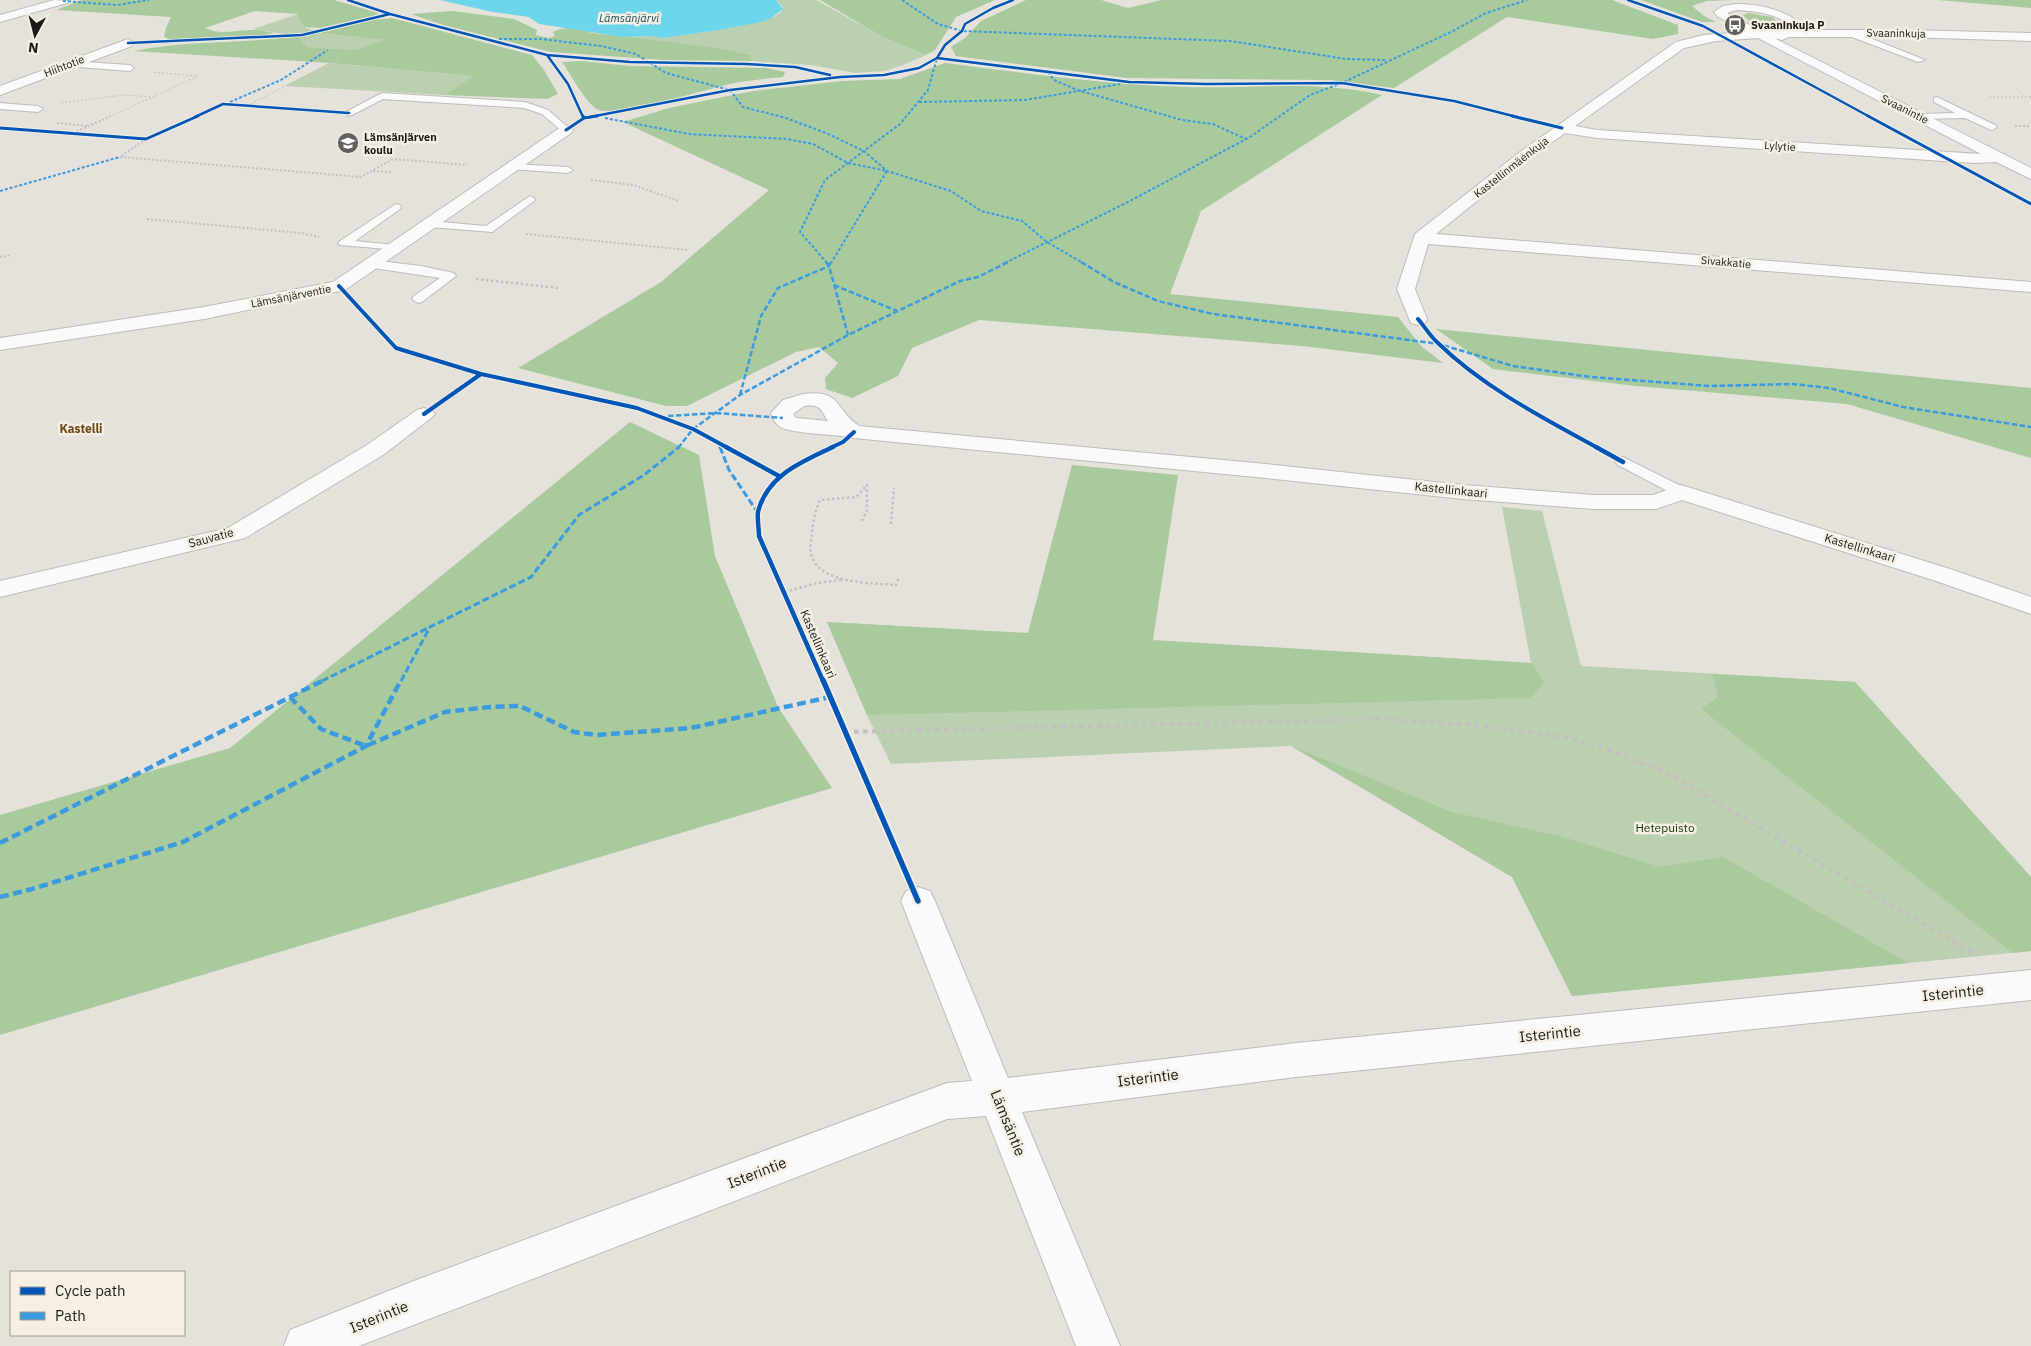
<svg xmlns="http://www.w3.org/2000/svg" width="2031" height="1346" viewBox="0 0 2031 1346" font-family="'IBM Plex Sans',sans-serif">
<style>
.green{fill:#bad0b1}
.forest{fill:#a8ca9c}
.water{fill:#6dd6eb}
.lines{fill:none;stroke-linecap:round;stroke-linejoin:round}
.service-casing{stroke:#bfbcb8;stroke-width:2}
.minor-casing{stroke:#bfbcb8;stroke-width:2}
.path-far3{stroke:#c2c1bf;stroke-width:1;stroke-dasharray:2 2;stroke-linecap:butt}
.path-far2{stroke:#c2c1bf;stroke-width:2;stroke-dasharray:2 2;stroke-linecap:butt}
.path-far1{stroke:#c2c1bf;stroke-width:2.5;stroke-dasharray:2.5 2.5;stroke-linecap:butt}
.path{stroke:#c2c1bf;stroke-width:4;stroke-dasharray:4.5 4.5;stroke-linecap:butt}
.service{fill:#fbfafa;fill-rule:evenodd}
.minor{fill:#fbfafa;fill-rule:evenodd}
.quiet-far3{stroke:#3c9bdf;stroke-width:2;stroke-dasharray:3 2;stroke-linecap:butt}
.quiet-far2{stroke:#3c9bdf;stroke-width:2.5;stroke-dasharray:5.5 2.5;stroke-linecap:butt}
.quiet-far1{stroke:#3c9bdf;stroke-width:3;stroke-dasharray:7 3;stroke-linecap:butt}
.quiet{stroke:#3c9bdf;stroke-width:4.5;stroke-dasharray:9 4.5;stroke-linecap:butt}
.cycleway-far4-casing{stroke:#f6efe4;stroke-width:4}
.cycleway-far3-casing{stroke:#f6efe4;stroke-width:5}
.cycleway-far2-casing{stroke:#f6efe4;stroke-width:6}
.cycleway-far1-casing{stroke:#f6efe4;stroke-width:7}
.cycleway-casing{stroke:#f6efe4;stroke-width:9}
.cycleway-far4{stroke:#0057b8;stroke-width:2.5}
.cycleway-far3{stroke:#0057b8;stroke-width:3}
.cycleway-far2{stroke:#0057b8;stroke-width:4}
.cycleway-far1{stroke:#0057b8;stroke-width:4.5}
.cycleway{stroke:#0057b8;stroke-width:5.5}
.labels{text-anchor:middle;stroke-width:5;stroke-linejoin:round;paint-order:stroke}
.far-water-label{font-size:11px;font-style:italic;fill:#104f5c;stroke:#f6efe4}
.far-poi-label{font-size:11px;font-weight:bold;fill:#1d1b17;stroke:#f6efe4;text-anchor:start}
.far-street-label{font-size:11px;fill:#1d1b17;stroke:#f6efe4}
.far-quarter-label{font-size:12px;font-weight:bold;fill:#694913;stroke:#f6efe4}
.street-label{font-size:12px;fill:#1d1b17;stroke:#f6efe4}
.park-label{font-size:12px;fill:#144008;stroke:#f6efe4}
.near-street-label{font-size:15px;fill:#1d1b17;stroke:#f6efe4}
</style>
<rect width="100%" height="100%" fill="#e5e1db"/>
<path class="green" d="M 776,0 L 816,0 L 881,36 L 926,55 L 903,65 L 884,71 L 855,73 L 811,65 L 752,61 L 751,55 L 714,47 L 622,37 L 651,36 L 663,38 L 719,30 L 770,19 L 780,13 L 783,7 Z
M 298,14 L 304,27 L 320,33 L 387,40 L 354,50 L 308,47 L 298,36 L 253,29 Z
M 330,63 L 339,64 L 475,76 L 445,95 L 285,86 Z
M 1502,507 L 1542,511 L 1581,666 L 1855,682 L 2031,877 L 2031,951 L 1572,996 L 1512,877 L 1291,746 L 891,764 L 867,715 L 827,622 L 1531,663 Z"/>
<path class="forest" d="M 82,0 L 334,0 L 378,13 L 376,15 L 319,28 L 304,27 L 297,14 L 255,11 L 205,28 C 220,36 237,29 254,30 C 260,30 268,32 274,33 L 256,37 L 176,41 L 164,37 L 166,28 L 171,17 L 56,10 Z
M 820,0 L 995,0 L 956,17 L 935,50 L 926,55 L 881,36 Z
M 1026,0 L 1101,0 L 1128,8 L 1162,0 L 1612,0 L 1678,25 L 1678,34 L 1653,39 L 1507,17 L 1394,88 L 1331,80 L 1127,78 L 956,56 L 951,47 L 965,38 L 981,21 Z
M 1641,0 L 1733,0 L 1707,1 L 1692,6 L 1704,16 L 1716,22 L 1702,22 Z
M 1938,0 L 2031,0 L 2031,8 Z
M 453,11 L 514,19 L 537,30 L 536,35 L 549,38 L 555,36 L 553,32 C 566,25 579,29 592,33 L 714,47 L 751,55 L 752,61 L 664,60 L 551,52 L 443,25 L 411,14 Z
M 1748,13 L 1772,17 L 1779,23 C 1768,28 1751,25 1743,15 Z
M 392,18 L 532,55 L 544,70 L 558,94 L 547,99 L 445,95 L 474,76 L 330,63 L 134,51 C 188,40 244,44 298,36 L 308,47 L 354,50 L 386,40 L 320,33 L 373,20 Z
M 581,61 L 630,66 L 766,68 L 785,72 L 783,77 C 765,79 747,80 730,84 C 703,90 622,116 599,110 C 587,106 570,73 562,62 Z
M 945,63 C 1025,73 1105,85 1186,87 C 1251,89 1318,80 1382,95 L 1201,211 L 1170,294 L 1398,317 L 1421,346 L 1443,363 L 1302,346 L 979,320 L 912,348 L 898,376 L 852,398 L 826,389 L 825,378 L 838,363 L 819,347 L 796,352 L 687,406 L 666,406 L 518,368 L 661,282 L 769,190 L 623,122 L 669,108 L 753,91 L 842,81 L 900,79 Z
M 1436,329 L 2031,388 L 2031,458 L 1847,404 L 1636,386 L 1493,369 Z
M 630,422 L 699,455 L 715,556 L 778,707 L 832,788 L 0,1035 L 0,815 L 230,748 Z
M 1072,465 L 1178,475 L 1153,640 L 1532,663 L 1544,683 L 1530,698 L 867,715 L 827,622 L 1028,633 Z
M 1712,674 L 1855,682 L 2031,877 L 2031,951 L 2013,953 L 1701,709 L 1718,697 Z
M 1291,746 L 1452,812 L 1563,837 L 1660,867 L 1723,857 L 1908,963 L 1572,996 L 1512,877 Z"/>
<path class="water" d="M 440,0 L 776,0 L 783,9 L 770,19 L 756,23 L 719,30 L 663,38 L 651,36 L 622,37 L 539,24 L 529,17 L 493,12 Z"/>
<g class="lines">
<g class="service-casing">
<path id="service" d="M 1844,30 L 1850,30 L 1925,60 L 1918,62 L 1844,34 Z
M 69,61 L 130,65 L 134,68 L 130,71 L 66,66 L 65,64 Z
M 382,93 L 525,102 L 548,110 L 571,130 L 566,133 L 563,132 L 542,114 L 524,108 L 383,99 L 352,115 L 349,116 L 344,113 Z
M 1937,97 L 1995,125 L 1997,127 L 1992,130 L 1989,129 L 1965,118 L 1917,119 L 1917,115 L 1920,114 L 1955,113 L 1934,102 L 1934,98 Z
M 0,103 L 38,106 L 43,109 L 38,112 L 0,109 Z
M 513,164 L 568,167 L 573,170 L 568,173 L 509,169 L 508,167 L 509,165 Z
M 530,196 L 535,199 L 534,201 L 492,232 L 430,227 L 424,224 L 430,221 L 486,226 Z
M 396,204 L 400,205 L 401,207 L 400,209 L 355,241 L 395,245 L 399,246 L 401,248 L 399,250 L 340,245 L 338,243 L 340,241 Z
M 371,260 L 421,266 L 454,273 L 456,276 L 422,302 L 418,303 L 412,299 L 414,296 L 440,278 L 367,267 L 365,264 Z
M 1623,457 L 1687,489 L 1689,492 L 1687,495 L 1675,495 L 1618,465 L 1615,462 L 1618,459 Z"/>
</g>
<g class="minor-casing">
<path id="minor" d="M 54,0 L 68,1 L 67,3 L 0,22 L 0,15 Z
M 1736,4 C 1759,4 1782,9 1800,23 L 1801,30 L 1905,30 L 2031,33 L 2031,41 L 1905,37 L 1789,37 L 1782,40 L 1774,38 L 2031,168 L 2031,179 L 1996,162 L 1974,163 L 1597,138 L 1565,133 L 1530,158 L 1436,234 L 2031,282 L 2031,292 L 1428,244 L 1415,289 L 1427,319 L 1425,323 L 1418,325 L 1411,323 L 1397,289 L 1415,234 L 1520,152 L 1676,42 L 1704,35 L 1745,32 L 1717,16 L 1714,12 L 1723,6 ZM 1736,10 C 1753,11 1779,13 1790,27 C 1767,39 1747,23 1727,13 ZM 1758,38 L 1981,154 L 1597,130 L 1575,126 L 1684,48 L 1716,41 Z
M 128,39 L 134,43 L 132,46 L 0,95 L 0,86 Z
M 566,126 L 571,127 L 573,130 L 571,133 L 345,290 L 204,319 L 0,350 L 0,338 L 204,307 L 333,282 L 561,127 Z
M 803,394 C 842,389 835,410 859,426 L 1266,464 L 1463,485 L 1594,495 L 1653,495 L 1681,485 L 1953,570 L 2031,597 L 2031,614 L 1936,581 L 1682,500 L 1656,509 L 1594,509 L 1463,499 L 1266,478 L 854,438 C 837,434 789,434 779,426 C 775,423 772,418 771,413 L 783,400 ZM 804,406 C 821,404 820,409 828,421 L 796,418 L 793,414 Z
M 424,408 L 431,410 L 435,414 L 431,418 L 383,455 L 245,538 L 0,597 L 0,581 L 228,528 L 367,445 L 417,410 Z
M 918,887 L 930,891 L 935,901 L 1008,1078 L 1296,1043 L 2031,970 L 2031,1000 L 1296,1077 L 1022,1112 L 1120,1346 L 1076,1346 L 986,1116 L 947,1119 L 359,1346 L 284,1346 L 290,1330 L 419,1279 L 947,1083 L 972,1081 L 901,901 L 906,891 Z"/>
</g>
<path class="path-far3" d="M 2016,89 L 2023,96
M 1989,97 L 2031,97
M 61,103 L 123,95 L 152,97
M 247,106 L 339,58 L 302,35
M 109,117 L 198,76 L 151,72"/>
<path class="path-far2" d="M 57,123 L 88,126
M 2015,126 L 2031,126
M 73,133 L 111,116
M 146,139 L 120,157 L 361,177 L 393,159 L 467,165
M 373,171 L 391,172
M 591,180 L 633,185 L 679,201
M 147,219 L 301,233 L 319,237
M 526,234 L 688,250
M 0,257 L 11,255"/>
<path class="path-far1" d="M 476,279 L 559,288
M 862,521 L 867,510 L 867,485 L 856,497 L 820,500 C 815,511 813,522 812,534 C 811,541 809,550 812,557 C 821,584 873,583 896,585 L 899,577
M 891,524 L 894,488
M 785,592 L 817,583 L 841,580"/>
<path class="path" d="M 845,732 L 1385,719 L 1475,725 L 1564,737 L 1603,748 L 1665,772 L 1975,954"/>
<use href="#service" class="service"/>
<use href="#minor" class="minor"/>
<path class="quiet-far3" d="M 902,0 L 938,24 L 962,31 L 1230,41 L 1346,59 L 1385,60
M 63,1 L 117,5 L 149,0
M 499,39 L 541,39 L 601,46 L 636,54 L 666,73 L 730,90 L 743,107 L 786,118 L 826,133 L 864,151 L 887,171 L 951,191 L 981,211 L 1022,221 L 1047,242 L 1083,263
M 1048,72 L 1054,80 L 1077,90 L 1182,120 L 1213,124 L 1246,139
M 230,102 L 281,80 L 328,50
M 919,102 L 1025,100 L 1120,84
M 605,118 L 689,134 L 787,139 L 813,144 L 848,163 L 887,171 L 831,263
M 0,191 L 120,157
M 827,263 L 800,232 L 825,180 L 900,124 L 928,90 L 937,58
M 1005,263 L 1128,202 L 1250,137 L 1310,95 L 1342,83 L 1453,31 L 1486,13 L 1527,0"/>
<path class="quiet-far2" d="M 826,262 L 829,266 L 848,335
M 1081,262 L 1114,282 L 1158,301 L 1213,314 L 1439,344 L 1513,366 L 1591,377 L 1710,386 L 1793,384 L 1829,388 L 1903,407 L 2031,427
M 834,285 L 897,311
M 740,395 L 761,316 L 778,288 L 829,266 L 831,262
M 668,416 L 716,413 L 783,418
M 719,443 L 720,448
M 678,448 L 693,429 L 740,395 L 848,335 L 960,281 L 978,277 L 1008,262"/>
<path class="quiet-far1" d="M 720,447 L 729,470 L 758,513
M 322,681 L 430,627
M 401,681 L 430,627 L 531,577 L 579,515 L 644,475 L 679,447"/>
<path class="quiet" d="M 290,697 L 321,729 L 366,746 L 445,712 L 490,707 L 520,706 L 574,732 L 596,735 L 691,728 L 830,697
M 0,843 L 324,680
M 0,897 L 32,889 L 183,842 L 366,746 L 401,680"/>
<g class="cycleway-far4-casing">
<path id="cycleway-far4" d="M 348,0 L 390,14 L 547,55 L 568,84 L 583,117
M 1628,0 L 1703,26 L 1870,117
M 128,43 L 302,35 L 390,14
M 547,55 L 630,62 L 747,64 L 795,67 L 830,75
M 937,58 L 945,45 L 962,31 L 965,24 L 993,8 L 1013,0
M 195,117 L 223,104 L 349,113
M 590,117 L 730,90 L 840,77 L 884,75 L 919,68 L 937,58 L 1129,82 L 1207,84 L 1342,83 L 1454,101 L 1517,117"/>
</g>
<g class="cycleway-far3-casing">
<path id="cycleway-far3" d="M 1512,116 L 1562,128
M 1868,116 L 2031,204
M 584,118 L 597,116
M 0,128 L 146,139 L 198,116
M 566,130 L 584,118 L 583,116"/>
</g>
<g class="cycleway-far2-casing">
<path id="cycleway-far2" d="M 339,286 L 396,348 L 481,374 L 424,414
M 1418,319 C 1425,327 1430,336 1438,343 C 1483,387 1543,418 1598,448
M 481,374 L 637,408 L 693,429 L 728,448
M 830,448 L 843,442 L 854,432"/>
</g>
<g class="cycleway-far1-casing">
<path id="cycleway-far1" d="M 726,447 L 779,476
M 1596,447 L 1623,462
M 823,681 L 759,536 C 759,529 757,519 758,512 C 767,475 802,462 833,447"/>
</g>
<g class="cycleway-casing">
<path id="cycleway" d="M 823,680 L 918,901"/>
</g>
<use href="#cycleway-far4" class="cycleway-far4"/>
<use href="#cycleway-far3" class="cycleway-far3"/>
<use href="#cycleway-far2" class="cycleway-far2"/>
<use href="#cycleway-far1" class="cycleway-far1"/>
<use href="#cycleway" class="cycleway"/>
</g>
<defs>
<g id="bus-disc" transform="scale(1.125)"><circle r="9.5" fill="#63605c" stroke="#f6efe4"/><path d="M-5-6H5V4H4V6H2V4H-2V6H-4V4H-5ZM-3.5-4V0h7V-4ZM-3.5 1.2v1.5H-2V1.2ZM2 1.2v1.5H3.5V1.2Z" fill="#fff"/></g>
<g id="school-disc" transform="scale(1.125)"><circle r="9.5" fill="#63605c" stroke="#f6efe4"/><path d="M0-5L7-2L0 1L-7-2ZM-4 1L0 2.5L4 1V4Q0 6-4 4Z" fill="#fff"/></g>
</defs>
<g fill-rule="evenodd">
<use href="#bus-disc" x="1735" y="25"/>
<use href="#school-disc" x="348" y="143"/>
</g>
<g class="labels">
<g class="far-water-label">
<text x="629" y="22">Lämsänjärvi</text>
</g>
<g class="far-poi-label">
<text x="1751" y="29">Svaaninkuja P</text>
<text x="364" y="141">Lämsänjärven<tspan x="364" dy="13">koulu</tspan></text>
</g>
<g class="far-street-label">
<text transform="translate(1896 33) rotate(1)" y="4">Svaaninkuja</text>
<text transform="translate(64 66) rotate(-21)" y="4">Hiihtotie</text>
<text transform="translate(1905 109) rotate(27)" y="4">Svaanintie</text>
<text transform="translate(1780 146) rotate(4)" y="4">Lylytie</text>
<text transform="translate(1511 167) rotate(-38)" y="4">Kastellinmäenkuja</text>
<text transform="translate(1726 262) rotate(5)" y="4">Sivakkatie</text>
<text transform="translate(291 296) rotate(-11)" y="4">Lämsänjärventie</text>
</g>
<g class="far-quarter-label">
<text x="81" y="433">Kastelli</text>
</g>
<g class="street-label">
<text transform="translate(1451 490) rotate(6)" y="4">Kastellinkaari</text>
<text transform="translate(211 538) rotate(-15)" y="4">Sauvatie</text>
<text transform="translate(1860 548) rotate(17)" y="4">Kastellinkaari</text>
<text transform="translate(818 644) rotate(67)" y="4">Kastellinkaari</text>
</g>
<g class="park-label">
<text x="1665" y="832">Hetepuisto</text>
</g>
<g class="near-street-label">
<text transform="translate(1953 993) rotate(-6)" y="5">Isterintie</text>
<text transform="translate(1550 1034) rotate(-6)" y="5">Isterintie</text>
<text transform="translate(1148 1078) rotate(-7)" y="5">Isterintie</text>
<text transform="translate(1008 1123) rotate(68)" y="5">Lämsäntie</text>
<text transform="translate(757 1173) rotate(-21)" y="5">Isterintie</text>
<text transform="translate(379 1317) rotate(-22)" y="5">Isterintie</text>
</g>
</g>
<rect x="10" y="1271" width="175" height="65" fill="#f6efe4" stroke="#9f9a92"/>
<rect x="20" y="1287" width="25" height="8" fill="#0057b8" stroke="#9f9a92"/>
<text x="55" y="1296" font-size="15" fill="#1d1b17">Cycle path</text>
<rect x="20" y="1312" width="25" height="8" fill="#3c9bdf" stroke="#9f9a92"/>
<text x="55" y="1321" font-size="15" fill="#1d1b17">Path</text>
<g transform="translate(35 35) rotate(187)" stroke="#f6efe4" stroke-width="4" paint-order="stroke">
<path d="M0-4L9 19L0 12L-9 19Z" fill="#1d1b17"/>
<text y="-8" font-size="14" font-weight="bold" text-anchor="middle" fill="#1d1b17">N</text>
</g>
</svg>
